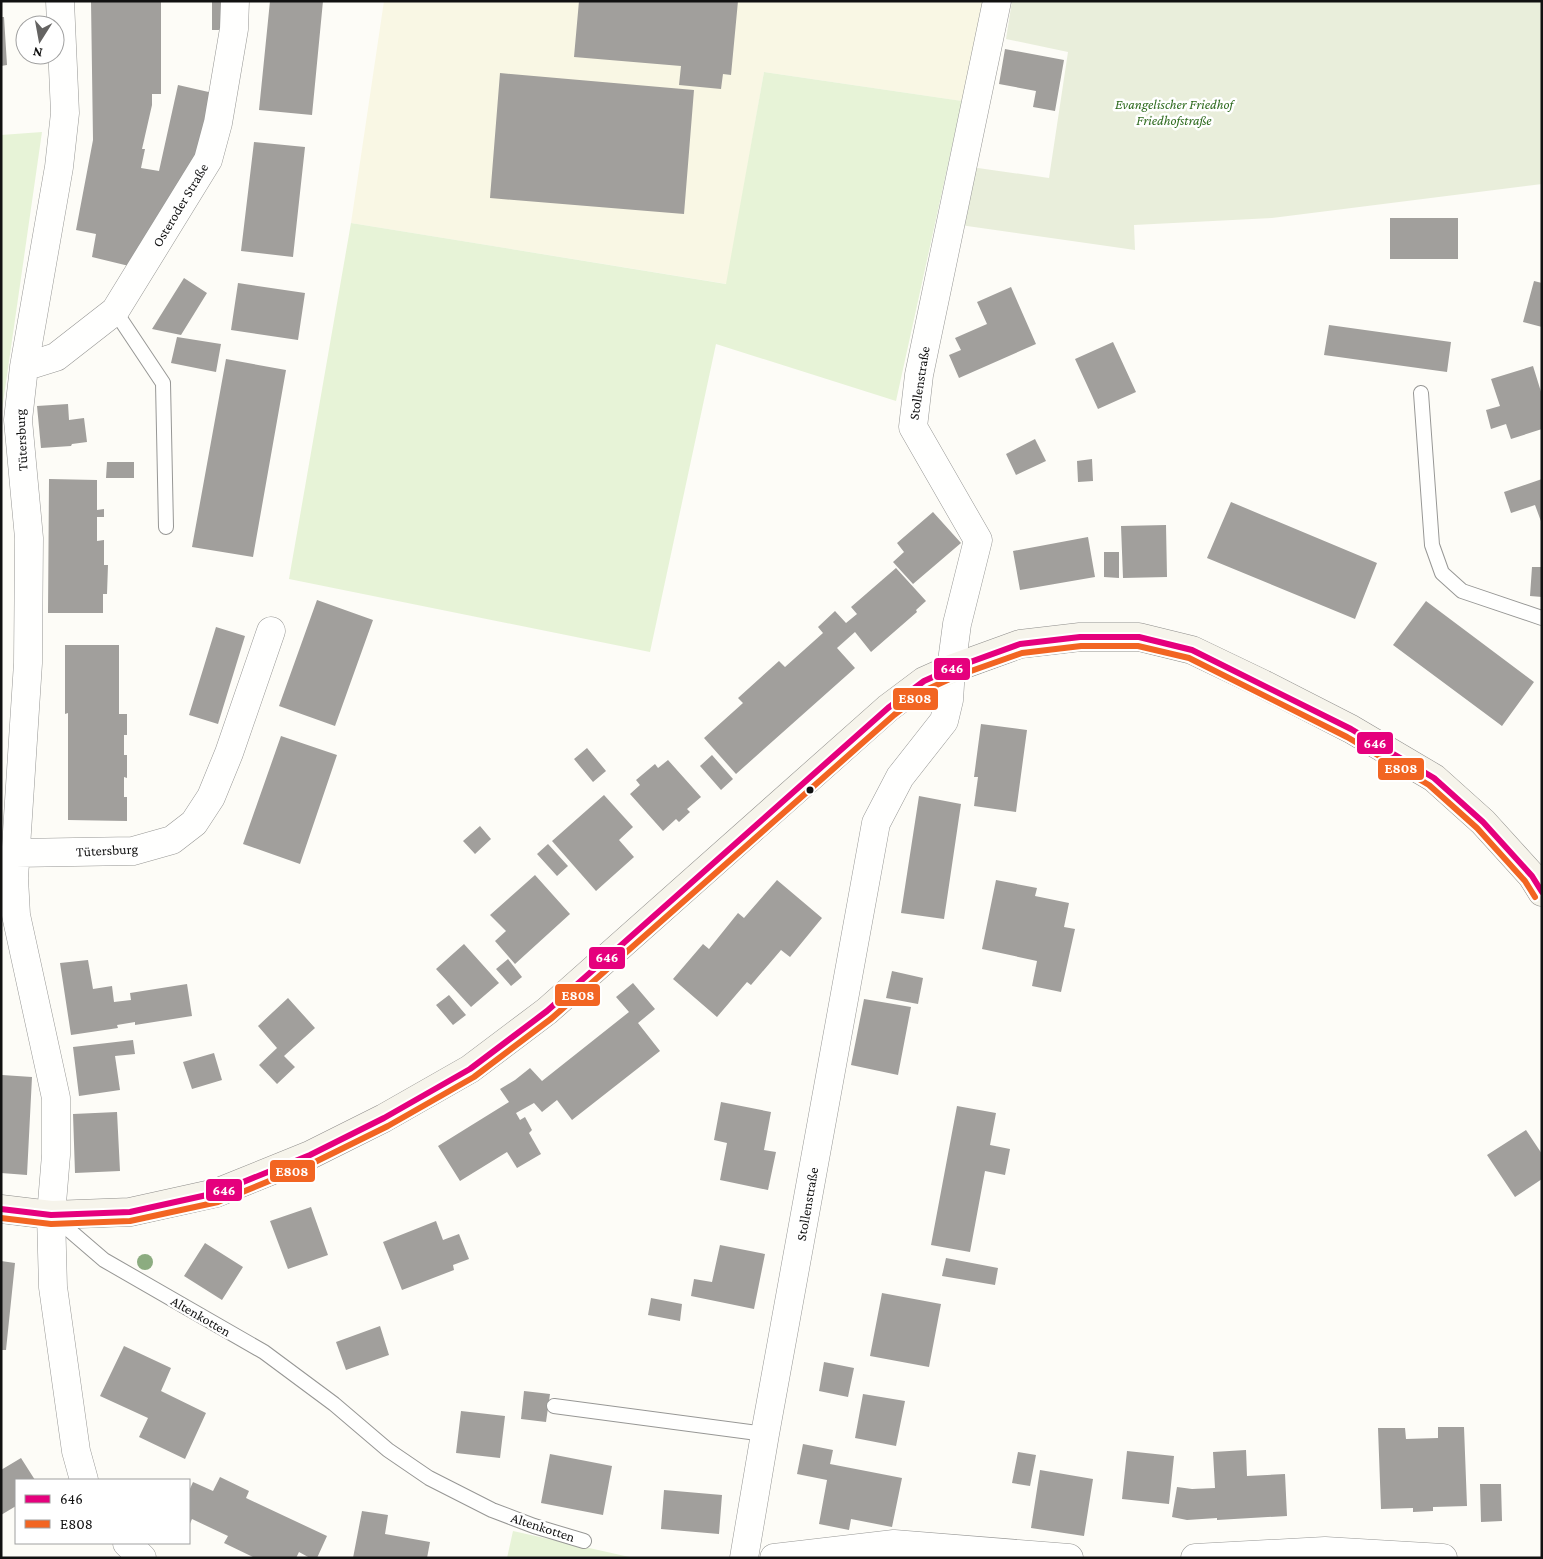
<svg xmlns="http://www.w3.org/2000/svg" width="1543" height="1559" viewBox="0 0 1543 1559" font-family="'Crimson Pro',serif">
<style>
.farmland{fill:#f9f7e4}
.green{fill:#e7f3d7}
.cemetery{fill:#e9eedb}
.building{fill:#a19f9c}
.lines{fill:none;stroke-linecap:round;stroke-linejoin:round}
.service-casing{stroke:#979795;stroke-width:16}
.minor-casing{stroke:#979795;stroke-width:29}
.secondary-casing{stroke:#8e8d8b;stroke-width:29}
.service{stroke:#fffffe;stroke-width:14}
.minor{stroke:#fffffe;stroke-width:28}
.secondary{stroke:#f6f4eb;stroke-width:28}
.bus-1-casing{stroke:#fff;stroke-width:10}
.bus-2-casing{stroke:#fff;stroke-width:10}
.bus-1{stroke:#e5007d;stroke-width:6}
.bus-2{stroke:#f26522;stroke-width:6}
.tree{fill:#8cac80}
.bus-dot{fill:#111;stroke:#fff;stroke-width:2}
.labels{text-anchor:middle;stroke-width:5;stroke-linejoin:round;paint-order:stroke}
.park-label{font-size:14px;font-style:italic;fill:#2f6b1f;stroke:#fff}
.street-label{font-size:14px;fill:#111;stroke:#fff}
.line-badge{stroke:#fff;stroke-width:2}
.badge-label{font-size:14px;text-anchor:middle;font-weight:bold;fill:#fff}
</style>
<rect width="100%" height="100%" fill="#fdfcf7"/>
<path class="farmland" d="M 384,1 L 983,1 L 962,101 L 764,72 L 727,284 L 351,223 Z"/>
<path class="green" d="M 764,72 L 962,101 L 896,401 L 716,344 L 650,652 L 289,579 L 351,223 L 726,284 Z
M 42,132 L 2,410 L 1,410 L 1,135 Z
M 513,1531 L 634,1558 L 507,1558 Z"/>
<path class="cemetery" d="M 1012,1 L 1542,1 L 1542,184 L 1272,218 L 1134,225 L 1135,250 L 960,225 L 971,167 L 1049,178 L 1068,52 L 1006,39 Z"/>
<path class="building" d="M 91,1 L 161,1 L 161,94 L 152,94 L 152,105 L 142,149 L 145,149 L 141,168 L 159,171 L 178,85 L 213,93 L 199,157 L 129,266 L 92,257 L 96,234 L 76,230 L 93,140 Z
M 212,1 L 226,1 L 226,30 L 212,30 Z
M 270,1 L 323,1 L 312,115 L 259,110 Z
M 579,1 L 738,1 L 731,75 L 723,74 L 721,89 L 679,85 L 681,66 L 574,57 Z
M 1,17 L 4,17 L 7,65 L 1,66 Z
M 1005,49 L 1064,60 L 1055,111 L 1033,107 L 1036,91 L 999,84 Z
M 500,73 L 694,90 L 684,214 L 490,198 Z
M 254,142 L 305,147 L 293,257 L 241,251 Z
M 1390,218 L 1458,218 L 1458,259 L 1390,259 Z
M 184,278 L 207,293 L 181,335 L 152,329 Z
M 1534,281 L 1542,283 L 1542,327 L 1523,322 Z
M 238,283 L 305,293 L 298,340 L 231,330 Z
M 1011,287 L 1036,344 L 959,378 L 949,355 L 961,350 L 955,338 L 987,324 L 977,302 Z
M 1329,325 L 1451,342 L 1447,372 L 1324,355 Z
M 177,337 L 221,344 L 216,372 L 171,363 Z
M 1113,342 L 1136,392 L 1098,409 L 1075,359 Z
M 226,359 L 286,370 L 253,557 L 192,547 Z
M 1533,366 L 1542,395 L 1542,429 L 1511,439 L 1506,424 L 1491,429 L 1486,410 L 1500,406 L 1491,379 Z
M 68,404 L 69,420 L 84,418 L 87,442 L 72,444 L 71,446 L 41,448 L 37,406 Z
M 1035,439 L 1046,461 L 1016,475 L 1006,454 Z
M 1092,459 L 1093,481 L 1078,482 L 1077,461 Z
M 107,462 L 134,462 L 134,478 L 106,478 Z
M 49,479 L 97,480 L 97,510 L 104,509 L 104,517 L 97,517 L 97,541 L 104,540 L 104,565 L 108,565 L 107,594 L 103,594 L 103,613 L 48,613 Z
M 1542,479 L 1542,524 L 1535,505 L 1511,513 L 1504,492 Z
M 1231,502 L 1377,563 L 1355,619 L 1207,558 Z
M 933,512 L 961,543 L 913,584 L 893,562 L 904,552 L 897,543 Z
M 1166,525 L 1167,577 L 1123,578 L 1121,526 Z
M 1088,537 L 1095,577 L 1020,590 L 1013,551 Z
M 1104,552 L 1119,552 L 1119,578 L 1104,577 Z
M 1532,567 L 1542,567 L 1542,597 L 1530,596 Z
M 896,568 L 926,601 L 916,610 L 917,612 L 871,652 L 855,632 L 837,648 L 855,668 L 736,774 L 704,738 L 743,703 L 738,698 L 779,661 L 785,667 L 823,633 L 818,627 L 835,611 L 846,623 L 857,614 L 851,607 Z
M 317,600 L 373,620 L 335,726 L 279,706 Z
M 1426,601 L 1534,682 L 1502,726 L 1393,645 Z
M 216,627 L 245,636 L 218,724 L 189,715 Z
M 65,645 L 119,645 L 119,714 L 127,714 L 127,735 L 124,735 L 124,755 L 127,755 L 127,778 L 124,777 L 124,797 L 127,797 L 127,821 L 68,820 L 68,713 L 65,714 Z
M 981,724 L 1027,730 L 1016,812 L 974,806 L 978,777 L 974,777 Z
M 281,736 L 337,755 L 300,864 L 243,844 Z
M 587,748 L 606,771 L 593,782 L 574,759 Z
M 712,755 L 733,779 L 721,790 L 700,766 Z
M 668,760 L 701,797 L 687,809 L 690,812 L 679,822 L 676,819 L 663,831 L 630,794 L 640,785 L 636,780 L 655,764 L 658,768 Z
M 604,795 L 633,827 L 619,840 L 634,857 L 596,891 L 552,841 Z
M 919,796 L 961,804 L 944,919 L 901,913 Z
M 480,826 L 491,839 L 475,854 L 463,841 Z
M 548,844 L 568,866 L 557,876 L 537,854 Z
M 535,875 L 570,914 L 515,964 L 495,941 L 506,931 L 490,915 Z
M 777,880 L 822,918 L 790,957 L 781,950 L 751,985 L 747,982 L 717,1017 L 673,979 L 703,944 L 709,949 L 738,913 L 744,918 Z
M 996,880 L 1037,888 L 1035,896 L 1069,903 L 1064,927 L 1075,929 L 1061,992 L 1032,986 L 1037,961 L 982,949 Z
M 464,944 L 499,983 L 471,1007 L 436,969 Z
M 508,959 L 522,977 L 511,986 L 496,969 Z
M 88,960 L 93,989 L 112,986 L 114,1002 L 131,1000 L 130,993 L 187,984 L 192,1016 L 135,1025 L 135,1022 L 117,1025 L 118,1028 L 71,1035 L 60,963 Z
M 892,971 L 923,978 L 918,1004 L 886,998 Z
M 633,983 L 655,1009 L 638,1023 L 660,1051 L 572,1120 L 557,1100 L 542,1112 L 534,1103 L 516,1113 L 520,1120 L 525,1117 L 532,1130 L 529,1133 L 541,1154 L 517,1168 L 507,1152 L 460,1181 L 438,1146 L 509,1102 L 500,1089 L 515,1080 L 530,1068 L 542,1081 L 629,1012 L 616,997 Z
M 449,995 L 466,1015 L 453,1025 L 436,1005 Z
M 288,998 L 315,1028 L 284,1056 L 295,1067 L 277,1084 L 259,1065 L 277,1048 L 258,1026 Z
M 864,999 L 911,1007 L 898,1075 L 851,1065 Z
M 133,1040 L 135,1054 L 115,1056 L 120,1090 L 79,1096 L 73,1047 Z
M 214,1053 L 222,1080 L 192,1089 L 183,1062 Z
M 2,1075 L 32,1077 L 27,1175 L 1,1173 Z
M 721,1102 L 771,1112 L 764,1150 L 776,1152 L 768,1190 L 720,1180 L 727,1143 L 714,1140 Z
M 957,1106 L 996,1113 L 990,1145 L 1010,1149 L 1005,1175 L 985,1171 L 970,1252 L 931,1245 Z
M 117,1112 L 120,1171 L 75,1173 L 73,1114 Z
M 1526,1130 L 1542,1154 L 1542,1179 L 1515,1197 L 1487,1155 Z
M 311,1207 L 328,1255 L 288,1269 L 270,1221 Z
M 436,1221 L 443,1240 L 459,1234 L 469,1259 L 453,1265 L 454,1270 L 402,1290 L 383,1242 Z
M 205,1243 L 243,1267 L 222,1300 L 184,1276 Z
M 720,1245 L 765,1254 L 754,1309 L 691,1296 L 694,1279 L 712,1282 Z
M 946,1258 L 998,1268 L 995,1285 L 942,1276 Z
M 1,1261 L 15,1263 L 6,1350 L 1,1350 Z
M 882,1293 L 941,1304 L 929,1367 L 870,1356 Z
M 651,1298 L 682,1304 L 680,1321 L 648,1315 Z
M 380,1326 L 389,1355 L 346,1370 L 336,1342 Z
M 124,1346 L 171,1368 L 161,1391 L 206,1413 L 185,1459 L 139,1437 L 148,1418 L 100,1396 Z
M 824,1362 L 854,1368 L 848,1397 L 819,1391 Z
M 524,1391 L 550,1394 L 546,1422 L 521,1419 Z
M 863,1394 L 905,1401 L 896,1446 L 855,1438 Z
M 461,1411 L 505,1416 L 500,1458 L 456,1453 Z
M 1438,1427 L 1464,1427 L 1467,1506 L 1433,1507 L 1433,1511 L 1413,1512 L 1413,1508 L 1381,1509 L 1378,1428 L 1405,1428 L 1406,1439 L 1438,1438 Z
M 803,1444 L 833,1450 L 830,1464 L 902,1478 L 892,1527 L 851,1519 L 849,1530 L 819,1524 L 827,1480 L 797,1474 Z
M 1246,1450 L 1247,1476 L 1285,1474 L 1287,1516 L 1217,1520 L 1217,1518 L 1187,1520 L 1172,1517 L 1177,1487 L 1192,1489 L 1215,1488 L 1213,1452 Z
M 1127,1451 L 1174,1456 L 1169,1504 L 1122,1499 Z
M 1018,1452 L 1036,1455 L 1030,1486 L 1012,1483 Z
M 550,1454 L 612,1466 L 603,1515 L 541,1503 Z
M 21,1458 L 35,1480 L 16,1480 L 16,1506 L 1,1515 L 1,1470 Z
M 1040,1470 L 1093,1479 L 1084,1536 L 1031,1528 Z
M 220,1477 L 249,1491 L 246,1498 L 327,1536 L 317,1558 L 310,1558 L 299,1552 L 296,1558 L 255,1558 L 224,1543 L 228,1536 L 192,1519 L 189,1526 L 189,1491 L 193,1482 L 213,1491 Z
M 1480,1484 L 1501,1484 L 1502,1521 L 1481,1522 Z
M 664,1490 L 722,1495 L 719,1534 L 661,1529 Z
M 362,1511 L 388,1515 L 385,1534 L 430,1542 L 427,1558 L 353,1558 Z"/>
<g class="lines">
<g class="service-casing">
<path id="service" d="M 115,311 L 163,383 L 166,527
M 1421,393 L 1432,545 L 1442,573 L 1462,591 L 1542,618
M 54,1217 L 104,1260 L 264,1352 L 334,1404 L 388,1450 L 429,1478 L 492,1510 L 534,1526 L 584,1541
M 554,1406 L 765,1434"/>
</g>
<g class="minor-casing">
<path id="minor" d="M 60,1 L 65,113 L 59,167 L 24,367 L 18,420 L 29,538 L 28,663 L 14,878 L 16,915 L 56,1098 L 56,1155 L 51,1215 L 53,1287 L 76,1451 L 84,1480
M 24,367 L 56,357 L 115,311 L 208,160 L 218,123 L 234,29 L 235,1
M 16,853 L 133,851 L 172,840 L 194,823 L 211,797 L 229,753 L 271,631
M 127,1543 L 142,1558
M 744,1558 L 765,1434 L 876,823 L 900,777 L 944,721 L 949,700 L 951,669 L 957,624 L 978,540 L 913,427 L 919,375 L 997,1
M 774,1558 L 894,1544 L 1069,1558
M 1195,1558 L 1325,1551 L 1443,1558"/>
</g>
<g class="secondary-casing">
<path id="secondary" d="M 1,1209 L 51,1215 L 130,1212 L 216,1193 L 310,1155 L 384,1118 L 470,1069 L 547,1011 L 888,708 L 924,681 L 951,669 L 1020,644 L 1080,637 L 1139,637 L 1192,650 L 1263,684 L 1351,729 L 1434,778 L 1483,822 L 1532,876 L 1542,892"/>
</g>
<use href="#service" class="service"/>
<use href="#minor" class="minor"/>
<use href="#secondary" class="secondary"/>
<g class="bus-1-casing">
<path id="bus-1" d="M 1,1209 L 51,1215 L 130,1212 L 216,1193 L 310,1155 L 384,1118 L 470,1069 L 547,1011 L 888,708 L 924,681 L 951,669 L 1020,644 L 1080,637 L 1139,637 L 1192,650 L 1351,729 L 1434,778 L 1483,822 L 1532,876 L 1542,892"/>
</g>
<g class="bus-2-casing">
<path id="bus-2" d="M 1,1218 L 51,1224 L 130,1221 L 218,1202 L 313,1163 L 388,1126 L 474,1077 L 552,1018 L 894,715 L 928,689 L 954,677 L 1022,653 L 1081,646 L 1138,646 L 1189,658 L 1347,737 L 1429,785 L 1477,828 L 1525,881 L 1535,897"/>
</g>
<use href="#bus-1" class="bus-1"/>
<use href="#bus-2" class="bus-2"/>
</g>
<circle class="tree" cx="145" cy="1262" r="8"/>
<circle class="bus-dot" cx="810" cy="790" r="4.5"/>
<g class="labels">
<g class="park-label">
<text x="1174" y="109">Evangelischer Friedhof<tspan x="1174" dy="16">Friedhofstraße</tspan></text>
</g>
<g class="street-label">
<text transform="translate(180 205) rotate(-59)" y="5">Osteroder Straße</text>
<text transform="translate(919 383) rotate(-81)" y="5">Stollenstraße</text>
<text transform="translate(21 440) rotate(-93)" y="5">Tütersburg</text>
<text transform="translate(107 850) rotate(-3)" y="5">Tütersburg</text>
<text transform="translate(807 1204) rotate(-80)" y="5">Stollenstraße</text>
<text transform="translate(201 1316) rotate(30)" y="5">Altenkotten</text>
<text transform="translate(543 1527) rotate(18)" y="5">Altenkotten</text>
</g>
</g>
<g class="line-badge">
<rect x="933" y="657" width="38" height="24" rx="5" fill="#e5007d"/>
<rect x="892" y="687" width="47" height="24" rx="5" fill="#f26522"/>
<rect x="1356" y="731" width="38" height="24" rx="5" fill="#e5007d"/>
<rect x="1377" y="757" width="48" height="24" rx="5" fill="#f26522"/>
<rect x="588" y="946" width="38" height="24" rx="5" fill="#e5007d"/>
<rect x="554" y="983" width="47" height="24" rx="5" fill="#f26522"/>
<rect x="269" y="1159" width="47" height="24" rx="5" fill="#f26522"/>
<rect x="205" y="1178" width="38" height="24" rx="5" fill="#e5007d"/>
</g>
<g class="badge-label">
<text x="952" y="673">646</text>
<text x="915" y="703">E808</text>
<text x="1375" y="748">646</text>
<text x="1401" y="773">E808</text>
<text x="607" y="962">646</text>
<text x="578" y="1000">E808</text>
<text x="292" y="1176">E808</text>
<text x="224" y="1195">646</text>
</g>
<rect width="1543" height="1559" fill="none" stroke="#111111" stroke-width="5"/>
<rect x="15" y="1479" width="175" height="65" fill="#ffffff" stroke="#a0a0a0"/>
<rect x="25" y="1495" width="25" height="8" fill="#e5007d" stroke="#a0a0a0"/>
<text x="60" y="1504" font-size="15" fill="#111111">646</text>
<rect x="25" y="1520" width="25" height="8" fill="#f26522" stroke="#a0a0a0"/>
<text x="60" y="1529" font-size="15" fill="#111111">E808</text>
<g transform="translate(40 40) rotate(191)"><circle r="24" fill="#ffffff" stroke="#a0a0a0"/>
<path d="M0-4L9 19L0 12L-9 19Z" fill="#646362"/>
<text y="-8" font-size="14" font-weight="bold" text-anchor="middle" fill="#111111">N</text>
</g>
</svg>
